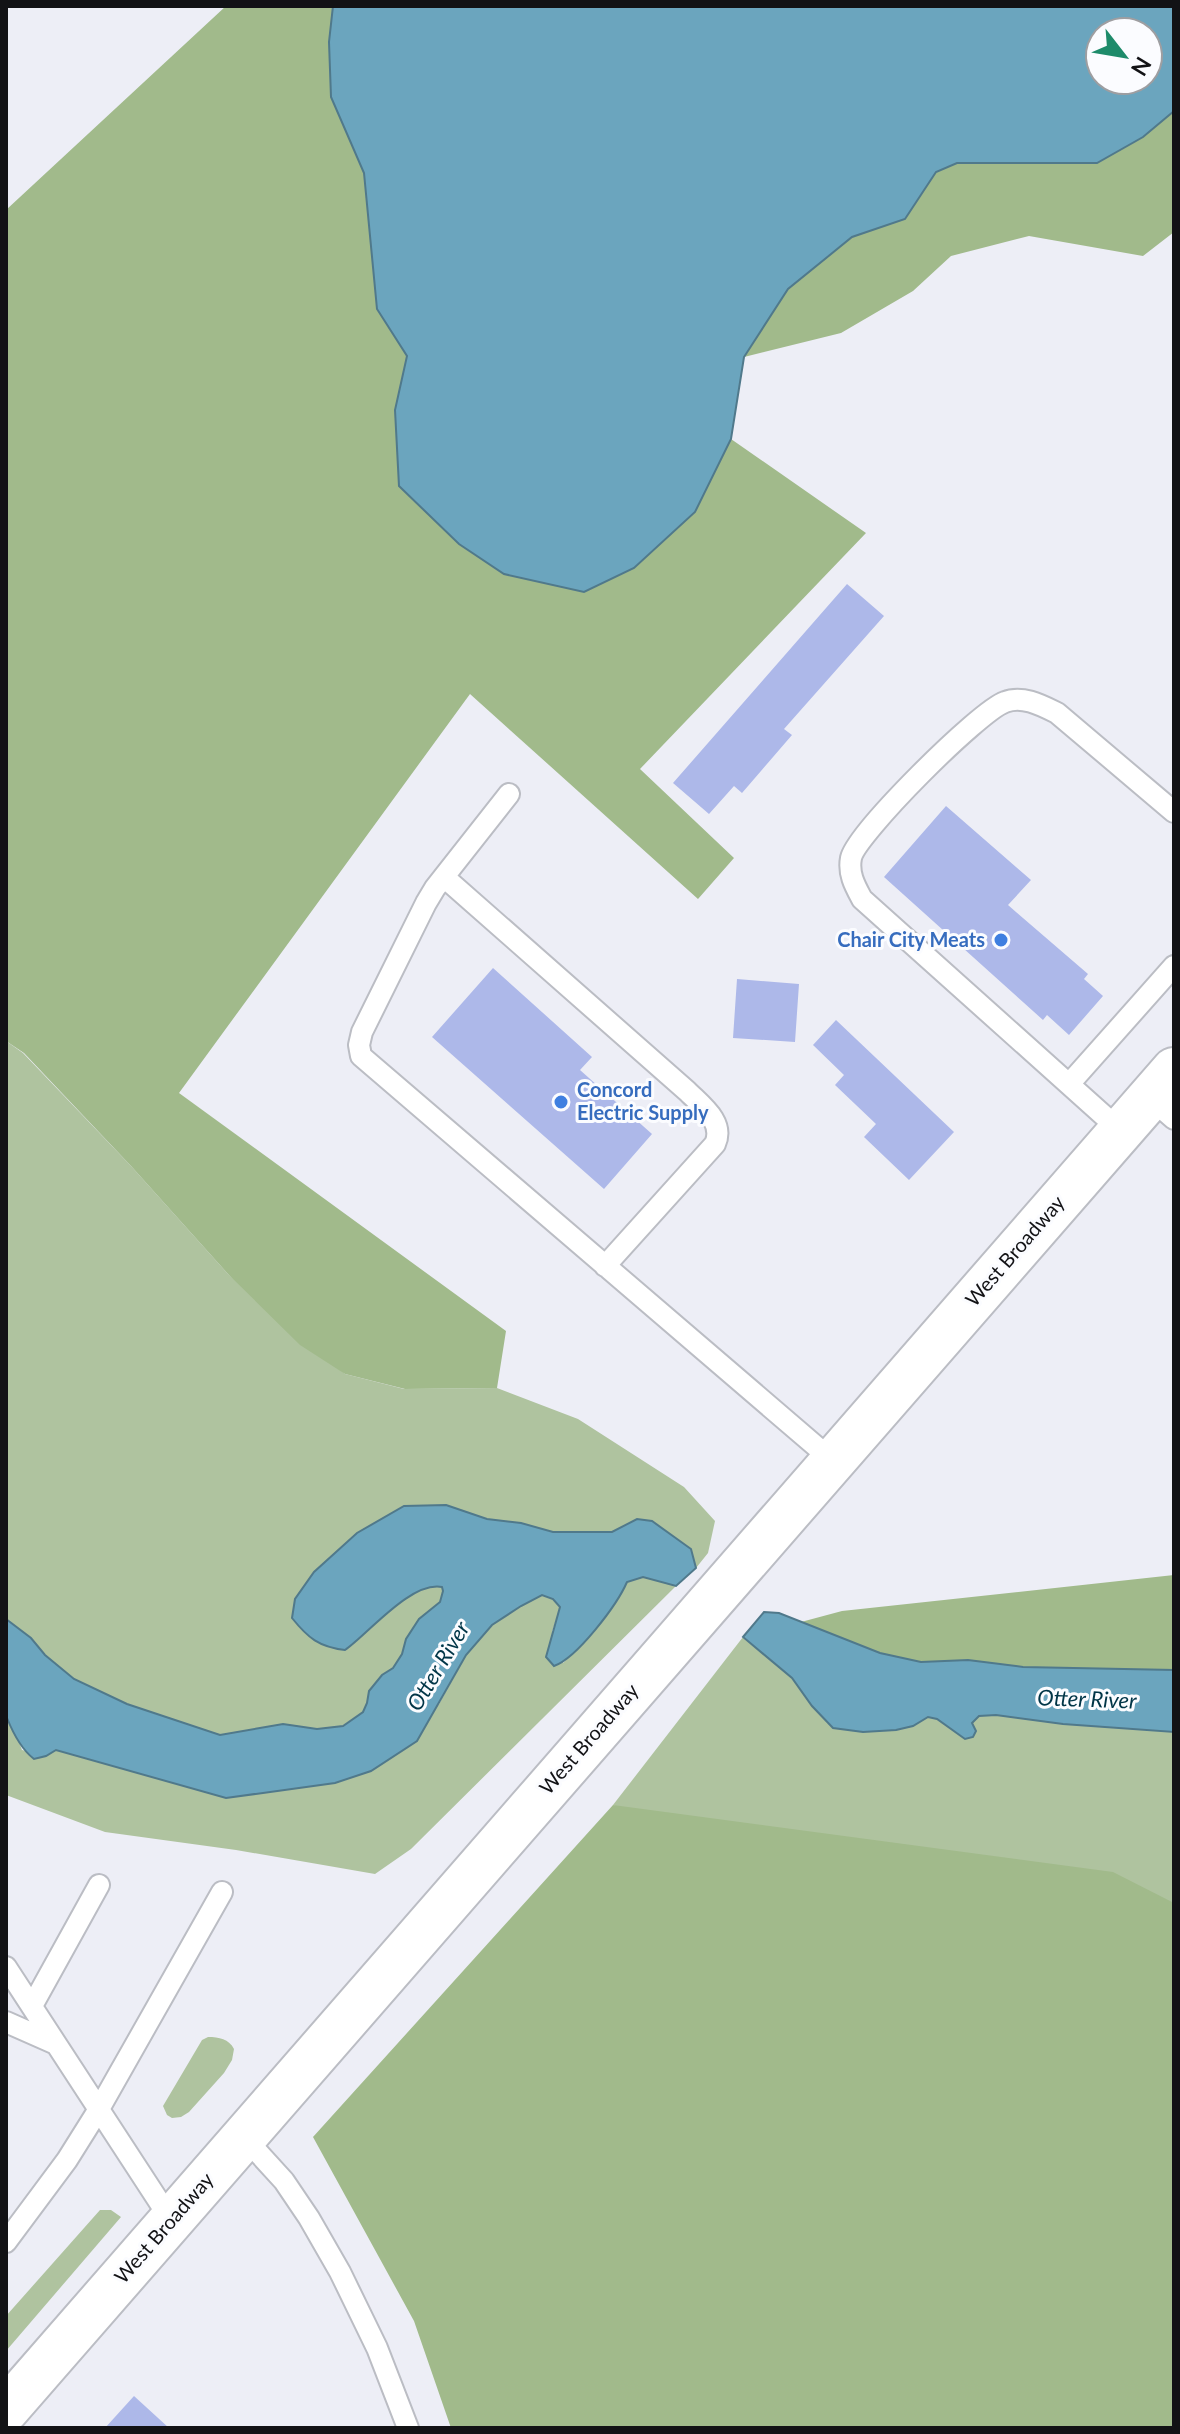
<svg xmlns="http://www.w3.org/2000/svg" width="1180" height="2434" viewBox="0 0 1180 2434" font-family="Lato,sans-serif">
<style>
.green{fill:#afc39f}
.forest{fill:#a1ba8b}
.water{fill:#6ba5be;stroke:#50798b;stroke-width:2;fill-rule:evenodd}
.building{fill:#adb8e9}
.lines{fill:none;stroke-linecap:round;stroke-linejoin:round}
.lane-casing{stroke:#bbbdc4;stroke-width:24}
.secondary-casing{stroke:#bbbdc4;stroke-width:48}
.lane{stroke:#fff;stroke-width:20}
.secondary{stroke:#fff;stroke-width:44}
.shop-dot{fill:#3f7fe0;stroke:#fbfcff;stroke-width:3}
.labels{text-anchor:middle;stroke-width:6;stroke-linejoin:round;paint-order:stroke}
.shop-label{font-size:20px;font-weight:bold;fill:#366cbe;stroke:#fbfcff;text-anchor:end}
.street-label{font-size:20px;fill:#121215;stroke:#fbfcff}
.water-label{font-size:22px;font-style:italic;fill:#003547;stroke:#fbfcff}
</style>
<rect width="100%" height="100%" fill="#edeef6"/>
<path class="green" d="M 6,1041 L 23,1053 L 131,1166 L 228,1274 L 345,1374 L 404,1389 L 497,1388 L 578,1419 L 684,1487 L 715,1521 L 708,1553 L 696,1568 L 691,1549 L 637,1519 L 612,1532 L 553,1532 L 521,1523 L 487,1519 L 446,1505 L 386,1614 C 401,1602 421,1583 442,1587 L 443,1591 L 440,1602 L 419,1619 L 406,1639 L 402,1654 L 393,1668 L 382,1675 L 369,1691 L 367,1703 L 363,1712 L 342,1726 L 317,1729 L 283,1724 L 220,1735 L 127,1704 L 74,1679 L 45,1655 L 31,1638 L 6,1619 Z
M 643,1577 L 676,1586 L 411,1849 L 375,1874 L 236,1850 L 105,1832 L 6,1795 L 6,1717 L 16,1733 L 22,1750 L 46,1756 L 56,1750 L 226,1798 L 335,1783 L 371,1771 L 439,1704 L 466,1655 L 492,1625 L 521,1606 L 542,1595 L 553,1599 L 560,1608 L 552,1632 L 563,1663 C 587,1638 613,1614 627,1582 Z
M 743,1637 L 761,1651 L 1174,1702 L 1174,2037 L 613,1805 Z
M 208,2037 C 219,2037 229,2039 234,2049 L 232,2060 L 224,2073 L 189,2112 L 181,2117 L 172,2118 L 167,2115 L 163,2106 L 202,2040 Z
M 100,2210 L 111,2210 L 121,2217 L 6,2351 L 6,2316 Z"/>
<path class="forest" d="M 226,6 L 334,6 L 331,97 L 364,173 L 377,309 L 407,356 L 395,410 L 695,512 L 731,439 L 866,533 L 640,769 L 734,858 L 698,899 L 470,694 L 179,1093 L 506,1331 L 497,1388 L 405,1389 L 345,1374 L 300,1345 L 228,1274 L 131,1166 L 24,1053 L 6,1041 L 6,210 Z
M 1174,111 L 1174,232 L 1143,256 L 1029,236 L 951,256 L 913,291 L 841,333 L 744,357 L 788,289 L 852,237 L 905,219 L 935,172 L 957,163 L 1097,163 L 1143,137 Z
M 1174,1575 L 1174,1670 L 1023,1667 L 968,1660 L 921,1662 L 880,1653 L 801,1622 L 842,1611 Z
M 613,1805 L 1113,1872 L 1174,1903 L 1174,2428 L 451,2428 L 414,2321 L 313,2137 Z"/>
<path class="water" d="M 333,6 L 1174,6 L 1174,111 L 1143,137 L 1097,163 L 957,163 L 936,172 L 905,219 L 852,237 L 788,289 L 744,357 L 731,439 L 695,512 L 634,568 L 584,592 L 504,574 L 459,544 L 399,486 L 395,410 L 407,356 L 377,309 L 364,173 L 331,97 L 329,42 ZM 1100,32 L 1148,32 L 1148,80 L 1100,80 Z
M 446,1505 L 487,1519 L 521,1523 L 553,1532 L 612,1532 L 637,1519 L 652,1521 L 691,1549 L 696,1568 L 676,1586 L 643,1577 L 627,1582 C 617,1605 577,1658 554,1666 L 546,1657 L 560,1607 L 553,1599 L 542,1595 L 521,1606 L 492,1625 L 466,1655 L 417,1741 L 371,1771 L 335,1783 L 226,1798 L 56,1750 L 46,1756 L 34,1759 C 21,1749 13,1733 7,1718 C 2,1705 6,1637 6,1619 L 31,1638 L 45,1655 L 74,1679 L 127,1704 L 220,1735 L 283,1724 L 317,1729 L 343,1726 L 363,1712 L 367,1703 L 369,1691 L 382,1675 L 393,1668 L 402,1654 L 406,1639 L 419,1619 L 440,1602 L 443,1591 L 442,1587 C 411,1581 369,1633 345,1650 C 319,1647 308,1638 292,1618 L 295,1599 L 314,1572 L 357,1533 L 404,1506 Z
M 764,1612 L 779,1613 L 880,1653 L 921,1662 L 968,1660 L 1023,1667 L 1174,1670 L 1174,1732 L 1063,1724 L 996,1715 L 979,1716 L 972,1723 L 976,1731 L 973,1737 L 965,1739 L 937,1719 L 928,1717 L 913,1726 L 896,1730 L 863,1732 L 833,1728 L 812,1706 L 792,1678 L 743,1637 Z"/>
<path class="building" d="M 847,584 L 884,616 L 784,729 L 792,735 L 742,793 L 734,786 L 709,814 L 673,783 Z
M 946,806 L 1031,880 L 1008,905 L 1088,974 L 1084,979 L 1103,996 L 1069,1035 L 1047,1015 L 1043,1020 L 884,877 Z
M 493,968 L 592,1057 L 580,1070 L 652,1134 L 604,1189 L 432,1037 Z
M 737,979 L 799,984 L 795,1042 L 733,1038 Z
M 836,1020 L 954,1132 L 909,1180 L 864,1137 L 876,1124 L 835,1085 L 844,1075 L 813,1045 Z
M 134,2396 L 169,2428 L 105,2428 Z"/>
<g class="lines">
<g class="lane-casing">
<path id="lane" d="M 509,794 L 435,888 L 426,903 L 362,1032 L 359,1045 L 361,1056 L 832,1460
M 444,877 L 687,1091 C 702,1106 725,1122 715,1144 L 605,1266
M 1070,1083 L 1174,966
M 1150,1098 L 1174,1119
M 1121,1131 L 862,899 C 855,886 848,874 851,858 C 856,834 979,711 1005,702 C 1022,695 1041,705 1057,713 L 1174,812
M 6,1967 L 171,2220
M 32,2006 L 99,1885
M 6,2022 L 56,2044
M 243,2136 L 284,2181 L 309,2218 L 340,2272 L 377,2348 L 408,2428
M 6,2242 L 67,2160 L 99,2109 L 222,1892"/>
</g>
<g class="secondary-casing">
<path id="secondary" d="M 6,2410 L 1174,1070"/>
</g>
<use href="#lane" class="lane"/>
<use href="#secondary" class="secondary"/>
</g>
<g class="shop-dot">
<circle cx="1001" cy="940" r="8"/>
<circle cx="561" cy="1102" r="8"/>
</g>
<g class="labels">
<g class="shop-label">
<text x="985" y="947">Chair City Meats</text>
<text x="577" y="1097" text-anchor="start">Concord<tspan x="577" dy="23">Electric Supply</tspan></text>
</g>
<g class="street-label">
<text transform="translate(1015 1251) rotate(-49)" y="7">West Broadway</text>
<text transform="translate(589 1739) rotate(-49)" y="7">West Broadway</text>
<text transform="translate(164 2228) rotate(-49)" y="7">West Broadway</text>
</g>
<g class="water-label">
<text transform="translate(438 1666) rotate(-59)" y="8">Otter River</text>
<text transform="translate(1087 1699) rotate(2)" y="8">Otter River</text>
</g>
</g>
<rect width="1180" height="2434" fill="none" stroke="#121215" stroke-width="16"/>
<g transform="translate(1124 56) rotate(121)"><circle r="38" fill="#fbfcff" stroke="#9e9ea1" stroke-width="2"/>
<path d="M0-6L14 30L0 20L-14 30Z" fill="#1e8b6a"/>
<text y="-12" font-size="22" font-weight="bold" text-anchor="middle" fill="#121215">N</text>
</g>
</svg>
